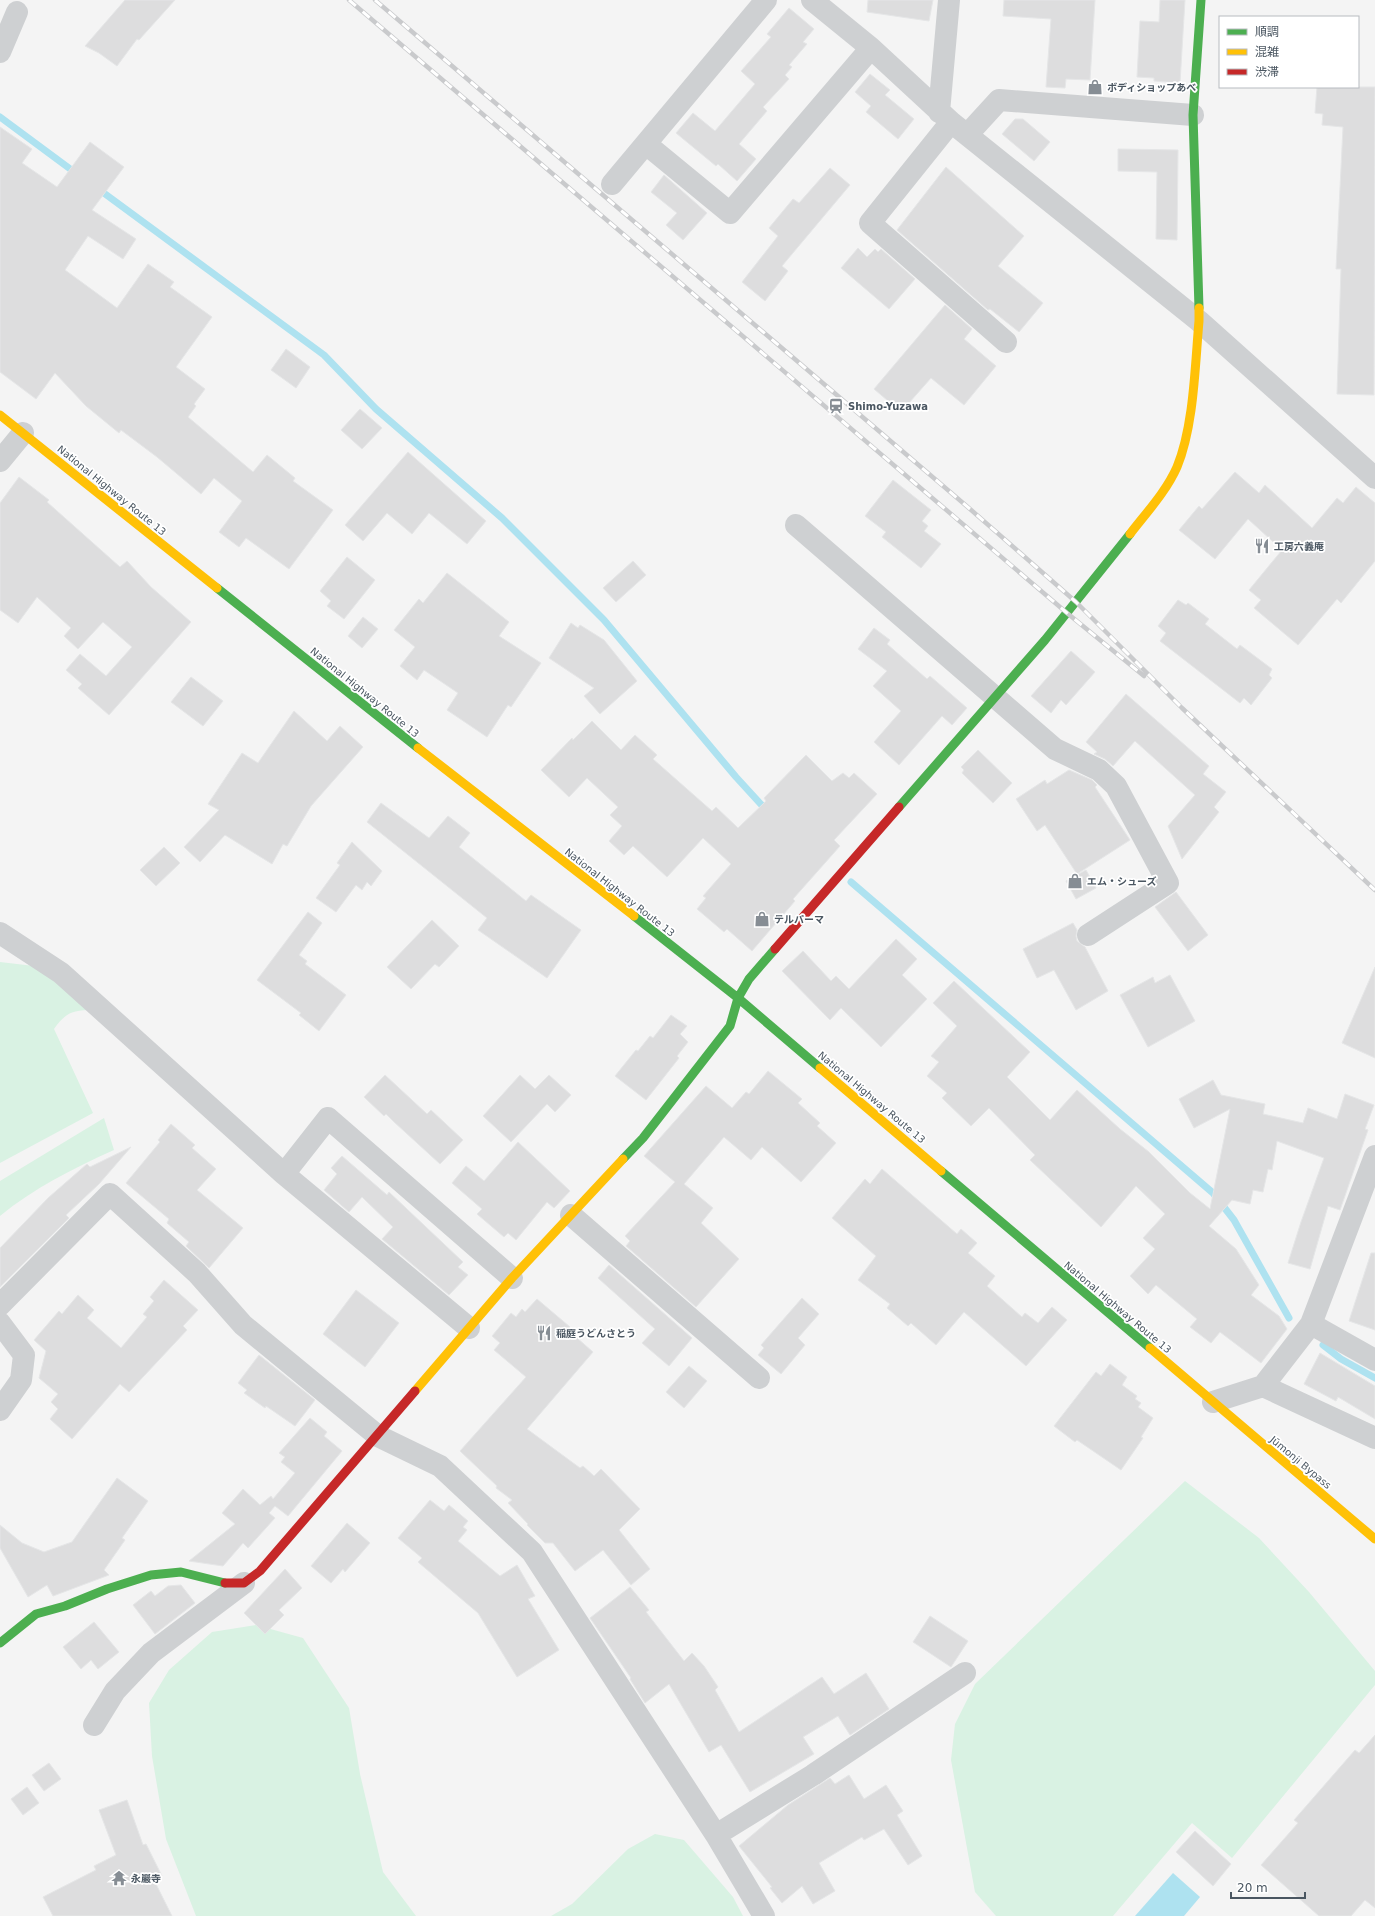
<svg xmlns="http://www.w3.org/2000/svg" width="1375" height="1916" viewBox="0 0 1375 1916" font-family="'DejaVu Sans','Noto Sans JP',sans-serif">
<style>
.green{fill:#d9f2e3}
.water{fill:#aee2f0}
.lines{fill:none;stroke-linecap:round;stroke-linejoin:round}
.stream{stroke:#aee2f0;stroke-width:7}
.building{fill:#ddddde;stroke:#e5e6e7}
.street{stroke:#ced0d2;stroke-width:22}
.fast{stroke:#4caf50;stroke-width:9}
.slow{stroke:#ffc107;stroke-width:9}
.jam{stroke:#c62828;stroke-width:9}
.rail-casing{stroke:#c9cacc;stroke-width:4.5}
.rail{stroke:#fff;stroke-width:3;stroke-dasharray:9;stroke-linecap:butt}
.labels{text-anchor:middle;stroke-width:3.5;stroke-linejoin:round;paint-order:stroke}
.poi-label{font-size:10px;font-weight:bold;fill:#4a5661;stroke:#fff;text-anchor:start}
.street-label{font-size:10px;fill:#4a5661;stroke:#fff}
</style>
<rect width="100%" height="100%" fill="#f4f4f4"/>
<path class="green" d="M 0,962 L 34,966 L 93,1010 C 73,1010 66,1012 54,1029 L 93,1113 L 0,1163 Z
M 104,1118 L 114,1150 C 74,1168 34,1188 0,1216 L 0,1181 Z
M 1185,1481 L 1259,1538 L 1309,1592 L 1375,1671 L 1375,1685 L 1232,1858 L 1192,1823 L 1113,1916 L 996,1916 L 975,1892 L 951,1760 L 955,1724 L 975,1684 Z
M 256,1625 L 303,1638 L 349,1708 L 360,1774 L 383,1872 L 416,1916 L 196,1916 L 166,1839 L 152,1756 L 149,1703 L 169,1670 L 212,1632 Z
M 655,1834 L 684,1840 L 733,1897 L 743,1916 L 551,1916 L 572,1904 L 628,1849 Z"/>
<path class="water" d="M 1173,1873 L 1200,1897 L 1184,1916 L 1135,1916 Z"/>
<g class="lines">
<path class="stream" d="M 0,117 L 77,174
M 97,188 L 324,355 L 376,409 L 502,518 L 604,620 L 736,777 L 768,812
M 851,882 L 1213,1193 L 1234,1220 L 1289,1318
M 1323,1345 L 1341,1359 L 1375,1378"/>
</g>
<path class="building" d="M 125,0 L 175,0 L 139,40 L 137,39 L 117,66 L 99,53 L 85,46 Z
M 868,0 L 933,0 L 929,21 L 867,12 Z
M 1004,0 L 1095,0 L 1090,80 L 1066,79 L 1065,88 L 1046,87 L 1051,19 L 1003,16 Z
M 1160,0 L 1185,0 L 1180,83 L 1154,81 L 1154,78 L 1137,77 L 1140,21 L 1159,22 Z
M 789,8 L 814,29 L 803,42 L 807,44 L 789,65 L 792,67 L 785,75 L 789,79 L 763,107 L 767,111 L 739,144 L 756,159 L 737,181 L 718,164 L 716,166 L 676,133 L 693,113 L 715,131 L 755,84 L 741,71 L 771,37 L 767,34 Z
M 870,74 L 890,90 L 885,95 L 914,119 L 898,139 L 866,112 L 871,106 L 855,92 Z
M 1317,87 L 1375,87 L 1374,395 L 1337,394 L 1341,269 L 1336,269 L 1343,127 L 1322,125 L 1323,114 L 1315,113 Z
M 1015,119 L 1023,119 L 1050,142 L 1034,161 L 1002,134 Z
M 0,127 L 32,149 L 22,163 L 57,187 L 90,142 L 124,167 L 92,210 L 136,239 L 123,259 L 88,236 L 65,270 L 117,308 L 148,264 L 174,282 L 170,287 L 212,317 L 176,367 L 205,389 L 194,404 L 196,406 L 188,417 L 253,472 L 267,455 L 295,478 L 293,481 L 333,510 L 289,569 L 246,538 L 239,547 L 219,532 L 242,501 L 214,478 L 201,494 L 157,457 L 121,430 L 119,433 L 86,406 L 55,373 L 36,399 L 0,372 Z
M 1118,149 L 1178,150 L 1177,240 L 1156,239 L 1157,172 L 1118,171 Z
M 946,167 L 1024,236 L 998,266 L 1043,303 L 1019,332 L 990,309 L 988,310 L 897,230 Z
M 830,168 L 850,185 L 782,266 L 788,271 L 765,301 L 742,282 L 778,236 L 769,228 L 793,199 L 799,203 Z
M 664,175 L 707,213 L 683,240 L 666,225 L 677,213 L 651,192 Z
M 858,248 L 867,257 L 875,249 L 878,252 L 881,249 L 915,279 L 889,309 L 841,268 Z
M 945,305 L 972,329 L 964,339 L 996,366 L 964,405 L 931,378 L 901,412 L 874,389 Z
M 286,349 L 310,367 L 296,388 L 271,370 Z
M 360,409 L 382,428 L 362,449 L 341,430 Z
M 408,452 L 486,521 L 467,544 L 429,513 L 412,534 L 387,513 L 363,541 L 345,525 Z
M 1235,472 L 1259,493 L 1265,485 L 1312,528 L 1337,498 L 1343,503 L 1356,487 L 1375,503 L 1375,561 L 1341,603 L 1337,599 L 1298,645 L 1254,608 L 1261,600 L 1249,590 L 1282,550 L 1248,519 L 1215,559 L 1179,530 L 1199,506 L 1202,509 Z
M 19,477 L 49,500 L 47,502 L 120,567 L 127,561 L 151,587 L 191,622 L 109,715 L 78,688 L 82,684 L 66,670 L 80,654 L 106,676 L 132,647 L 103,622 L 78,649 L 64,636 L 71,628 L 37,597 L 18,623 L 0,610 L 0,503 Z
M 893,480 L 931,510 L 922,521 L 928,526 L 924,531 L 941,544 L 921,568 L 882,537 L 886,532 L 865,516 Z
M 347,557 L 375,580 L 344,619 L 327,606 L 331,601 L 320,591 Z
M 633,561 L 646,575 L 616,602 L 603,588 Z
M 447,573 L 509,622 L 499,636 L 541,663 L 511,707 L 508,705 L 487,737 L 447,710 L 458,693 L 424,670 L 417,680 L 400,666 L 415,647 L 394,630 L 419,599 L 423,603 Z
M 1178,600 L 1186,605 L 1188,603 L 1209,619 L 1205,624 L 1237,649 L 1240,645 L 1272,669 L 1269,675 L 1272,678 L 1251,705 L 1244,698 L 1240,703 L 1160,641 L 1166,633 L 1158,626 Z
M 363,617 L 378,629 L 362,648 L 348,636 Z
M 571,623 L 578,628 L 580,625 L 604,640 L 637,681 L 600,714 L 584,696 L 594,688 L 549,658 Z
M 874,628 L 890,640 L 887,644 L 927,679 L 930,676 L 967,708 L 952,725 L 942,716 L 899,765 L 874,742 L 901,711 L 873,686 L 887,671 L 858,649 Z
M 1071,651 L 1095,672 L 1066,705 L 1061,700 L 1051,713 L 1031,696 Z
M 191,677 L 223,701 L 203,726 L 171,702 Z
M 1126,694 L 1209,766 L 1203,774 L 1226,792 L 1214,807 L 1219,812 L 1182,859 L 1168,826 L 1195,795 L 1135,741 L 1113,766 L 1105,759 L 1094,754 L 1097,752 L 1086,742 Z
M 294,711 L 327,741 L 340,726 L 363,747 L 311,806 L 287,846 L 283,844 L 272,864 L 225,835 L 200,862 L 184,847 L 219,810 L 208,804 L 242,753 L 258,763 Z
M 592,721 L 621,750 L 635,735 L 657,755 L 653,759 L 712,811 L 716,807 L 738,828 L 766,801 L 764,798 L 806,755 L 832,781 L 843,773 L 849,778 L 854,773 L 877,794 L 834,840 L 840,846 L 793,899 L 795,901 L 752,951 L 727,929 L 724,932 L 697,909 L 706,898 L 703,896 L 731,864 L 703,838 L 667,877 L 633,846 L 624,855 L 609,841 L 622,826 L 610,815 L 618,807 L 587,778 L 569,797 L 541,770 L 572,738 L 573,740 Z
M 978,750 L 1012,783 L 993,803 L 962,773 L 964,770 L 961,767 Z
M 1069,770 L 1092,780 L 1097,785 L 1095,787 L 1130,840 L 1077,874 L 1045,825 L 1037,831 L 1016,799 L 1045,780 L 1047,784 Z
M 381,803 L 429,838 L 448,816 L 470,833 L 459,847 L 526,901 L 531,895 L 581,930 L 547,978 L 478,930 L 487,918 L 367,822 Z
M 352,842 L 382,871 L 371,886 L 367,882 L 362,890 L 356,885 L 336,912 L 316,898 L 340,865 L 337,863 Z
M 164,847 L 180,863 L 156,886 L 140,870 Z
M 1086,870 L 1096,888 L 1076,899 L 1066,881 Z
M 1176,892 L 1208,935 L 1188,951 L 1155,907 Z
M 308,912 L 322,923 L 299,955 L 307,961 L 305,964 L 346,995 L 319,1031 L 299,1015 L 301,1013 L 257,980 Z
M 432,920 L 459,946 L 439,967 L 435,964 L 411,989 L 387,967 Z
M 1073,923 L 1077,930 L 1076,936 L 1077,941 L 1085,947 L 1108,991 L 1076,1010 L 1054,970 L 1037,978 L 1023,949 Z
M 896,939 L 917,959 L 902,975 L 927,999 L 881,1047 L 841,1008 L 830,1020 L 782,971 L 803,951 L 831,981 L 836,976 L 849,989 Z
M 1375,967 L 1375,1058 L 1342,1043 Z
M 1170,975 L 1195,1021 L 1148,1047 L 1120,995 L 1153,977 L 1155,983 Z
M 954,981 L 1030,1052 L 1007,1077 L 1050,1120 L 1077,1090 L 1120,1129 L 1149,1152 L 1190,1193 L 1210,1209 L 1230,1109 L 1194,1128 L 1179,1099 L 1213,1080 L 1221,1095 L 1265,1104 L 1263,1114 L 1303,1123 L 1308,1108 L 1337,1119 L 1345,1094 L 1374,1105 L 1365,1129 L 1368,1130 L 1340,1210 L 1328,1206 L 1310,1269 L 1288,1263 L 1301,1222 L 1324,1158 L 1277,1141 L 1272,1170 L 1268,1169 L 1263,1192 L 1253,1190 L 1250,1204 L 1232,1200 L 1209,1226 L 1236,1249 L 1259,1285 L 1251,1295 L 1279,1316 L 1287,1329 L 1261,1363 L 1220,1332 L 1211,1343 L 1190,1327 L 1197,1319 L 1156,1285 L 1148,1294 L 1130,1276 L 1155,1249 L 1143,1238 L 1165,1214 L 1136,1186 L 1101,1227 L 1030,1160 L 1035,1155 L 989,1108 L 971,1126 L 942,1098 L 947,1093 L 927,1076 L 939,1062 L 931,1056 L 957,1026 L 933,1003 Z
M 671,1015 L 687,1026 L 680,1034 L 688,1042 L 677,1056 L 679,1058 L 646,1100 L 615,1076 L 636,1050 L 638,1051 L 650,1036 L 653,1038 Z
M 768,1071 L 802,1099 L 798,1103 L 820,1123 L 817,1126 L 836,1143 L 801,1182 L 762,1147 L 751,1160 L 724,1137 L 684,1184 L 713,1208 L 701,1223 L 739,1259 L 696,1307 L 626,1246 L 630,1241 L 625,1236 L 675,1182 L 644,1156 L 706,1086 L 732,1108 L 746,1092 L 749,1094 Z
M 385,1075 L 427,1114 L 431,1110 L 463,1140 L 440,1164 L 393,1121 L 386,1114 L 384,1116 L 364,1097 Z
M 520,1075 L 535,1089 L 549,1075 L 571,1095 L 555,1112 L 547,1104 L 511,1142 L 483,1116 Z
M 171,1124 L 195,1145 L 192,1148 L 216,1169 L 197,1190 L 243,1228 L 209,1268 L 186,1246 L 189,1242 L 167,1223 L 169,1219 L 126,1183 L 160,1142 L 158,1140 Z
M 518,1142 L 570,1191 L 554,1208 L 547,1202 L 516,1240 L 508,1233 L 504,1237 L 477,1214 L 482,1209 L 452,1183 L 466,1166 L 484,1181 Z
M 131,1147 L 99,1184 L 66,1215 L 69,1218 L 0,1287 L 0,1248 L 48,1198 L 87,1164 L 90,1167 Z
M 342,1156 L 387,1195 L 389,1192 L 463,1262 L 458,1267 L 468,1275 L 449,1295 L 382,1239 L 393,1227 L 362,1197 L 349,1212 L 324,1190 L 337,1174 L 331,1168 Z
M 882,1169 L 957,1234 L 961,1229 L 977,1243 L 968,1253 L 995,1276 L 987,1286 L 1022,1317 L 1025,1313 L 1038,1323 L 1052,1307 L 1067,1320 L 1026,1366 L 964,1312 L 936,1345 L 911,1323 L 908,1326 L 887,1308 L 890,1304 L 858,1280 L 876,1256 L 832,1218 L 865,1179 L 870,1184 Z
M 1371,1253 L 1375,1253 L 1375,1330 L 1349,1321 Z
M 609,1265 L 692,1338 L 669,1366 L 642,1343 L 655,1329 L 598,1278 Z
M 164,1280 L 198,1310 L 183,1326 L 187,1330 L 129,1392 L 120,1384 L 72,1439 L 50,1419 L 58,1409 L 51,1402 L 58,1394 L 39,1378 L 46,1351 L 34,1340 L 59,1311 L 62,1314 L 78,1295 L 94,1310 L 87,1318 L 121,1348 L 147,1317 L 143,1314 L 154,1301 L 150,1297 Z
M 356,1290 L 399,1323 L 365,1367 L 323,1334 Z
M 802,1298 L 819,1314 L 798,1338 L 805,1345 L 781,1374 L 758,1355 L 764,1348 L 761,1345 Z
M 537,1299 L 570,1327 L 568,1330 L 593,1352 L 527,1429 L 580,1468 L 583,1466 L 594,1476 L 601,1469 L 640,1509 L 619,1530 L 650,1569 L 631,1585 L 603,1550 L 575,1571 L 553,1543 L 545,1543 L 527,1525 L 528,1524 L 508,1503 L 512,1500 L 496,1488 L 497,1486 L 460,1451 L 526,1377 L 494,1350 L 500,1343 L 492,1336 L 511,1313 L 516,1317 L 522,1309 L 525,1312 Z
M 1320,1353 L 1375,1386 L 1375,1419 L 1338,1397 L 1336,1401 L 1304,1384 Z
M 259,1355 L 315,1400 L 295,1426 L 266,1406 L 265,1408 L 244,1393 L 247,1390 L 238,1383 Z
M 1110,1364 L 1127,1377 L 1122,1385 L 1137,1396 L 1135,1399 L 1141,1403 L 1138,1407 L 1153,1418 L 1141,1437 L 1143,1438 L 1121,1470 L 1077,1440 L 1075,1442 L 1054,1426 L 1096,1372 L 1101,1376 Z
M 689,1366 L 707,1381 L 684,1408 L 666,1392 Z
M 310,1418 L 327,1432 L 324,1436 L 342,1451 L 288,1516 L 275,1506 L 269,1513 L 275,1518 L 248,1548 L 243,1543 L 223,1566 L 189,1561 L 235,1524 L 222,1513 L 243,1489 L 260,1505 L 271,1496 L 273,1499 L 295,1473 L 281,1462 L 285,1457 L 279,1453 Z
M 117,1478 L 148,1501 L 122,1538 L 125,1540 L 104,1570 L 109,1575 L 53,1596 L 47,1585 L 28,1597 L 0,1548 L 0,1525 L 22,1543 L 44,1552 L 72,1542 Z
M 430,1500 L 444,1511 L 449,1505 L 468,1521 L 463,1527 L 467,1530 L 458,1541 L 500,1576 L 517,1565 L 535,1596 L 528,1599 L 559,1650 L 517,1677 L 478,1613 L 418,1562 L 422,1558 L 398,1538 Z
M 347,1523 L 370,1543 L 345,1572 L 343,1569 L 331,1583 L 311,1566 Z
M 285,1569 L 302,1588 L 279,1610 L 284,1615 L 265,1634 L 244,1613 Z
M 181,1585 L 195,1603 L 155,1634 L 133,1605 L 151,1591 L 155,1596 L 168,1586 Z
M 630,1587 L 649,1610 L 646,1612 L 684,1661 L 692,1653 L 704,1666 L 718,1687 L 715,1690 L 739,1732 L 822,1677 L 834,1694 L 866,1673 L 889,1709 L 850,1735 L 838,1716 L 803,1737 L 814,1754 L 750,1792 L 721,1745 L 709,1752 L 669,1684 L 645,1703 L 630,1679 L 631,1678 L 590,1618 Z
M 930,1616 L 968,1641 L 951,1667 L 913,1642 Z
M 94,1622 L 119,1652 L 98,1669 L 91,1660 L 81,1669 L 63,1647 Z
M 1375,1735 L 1375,1908 L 1365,1900 L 1351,1916 L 1319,1916 L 1261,1865 L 1298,1823 L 1294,1820 L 1355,1750 L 1359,1753 Z
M 49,1763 L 61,1779 L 44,1791 L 32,1775 Z
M 849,1775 L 864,1799 L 886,1785 L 903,1811 L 897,1815 L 922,1856 L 908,1865 L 884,1829 L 864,1840 L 862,1837 L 819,1863 L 835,1891 L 813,1904 L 802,1886 L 782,1903 L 770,1888 L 772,1887 L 739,1846 L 788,1805 L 830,1778 L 835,1784 Z
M 27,1787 L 39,1803 L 23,1815 L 11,1799 Z
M 127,1800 L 143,1845 L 146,1844 L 162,1876 L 154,1880 L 172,1916 L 53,1916 L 43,1897 L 96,1870 L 94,1866 L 116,1855 L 99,1810 Z
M 1195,1831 L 1231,1864 L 1213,1886 L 1176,1852 Z"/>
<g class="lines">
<path class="street" d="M 812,0 L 871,48 L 951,122 L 1199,321 L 1375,478
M 0,52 L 17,12
M 939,112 L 949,0
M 951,122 L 870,223 L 1006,342
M 967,135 L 999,100 L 1193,115
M 646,144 L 730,213 L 871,48
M 612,184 L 766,0
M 0,461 L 23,433
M 796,525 L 1055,749 L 1099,770 L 1116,786 L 1168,883 L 1088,935
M 0,933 L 61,973 L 284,1174 L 469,1328
M 284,1174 L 328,1118 L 512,1278
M 571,1215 L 759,1378
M 0,1305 L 110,1194 L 197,1273 L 243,1325 L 378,1436 L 440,1466 L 532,1552 L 716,1835 L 764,1916
M 0,1323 L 24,1355 L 21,1380 L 0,1410
M 1311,1324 L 1375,1156
M 1263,1386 L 1375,1438
M 1213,1402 L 1263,1386 L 1311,1324 L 1375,1360
M 94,1725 L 115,1691 L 151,1653 L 244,1583
M 716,1835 L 813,1775 L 965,1673"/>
<path class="fast" d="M 1199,308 L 1193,115 L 1201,0
M 217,588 L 418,748
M 899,807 L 1045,640 L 1130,534
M 634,916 L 738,998 L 820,1068
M 623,1159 L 643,1138 L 730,1026 L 738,998 L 749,979 L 775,949
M 941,1171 L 1150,1348
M 0,1643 L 36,1614 L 65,1606 L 107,1589 L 151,1575 L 181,1572 L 225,1583"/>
<path class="slow" d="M 0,415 L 217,588
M 1130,534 C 1146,513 1166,492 1177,467 C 1194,426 1195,365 1199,321 L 1199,308
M 418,748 L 634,916
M 820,1068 L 941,1171
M 1150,1348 L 1375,1539
M 415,1391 L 512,1278 L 623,1159"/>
<path class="jam" d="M 775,949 L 899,807
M 225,1583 L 244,1583 L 260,1571 L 415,1391"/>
<g class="rail-casing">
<path id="rail" d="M 349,0 L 1067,613 L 1144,676
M 375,0 L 970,509 L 1076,602 L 1182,708 L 1375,890"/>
</g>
<use href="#rail" class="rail"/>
</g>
<defs>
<g id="shop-bare" transform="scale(1.2)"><path d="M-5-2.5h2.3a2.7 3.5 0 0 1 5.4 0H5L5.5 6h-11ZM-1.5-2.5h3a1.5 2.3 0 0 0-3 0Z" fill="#868d94" stroke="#fff" stroke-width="2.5" paint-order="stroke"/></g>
<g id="station-bare" transform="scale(1.2)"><path d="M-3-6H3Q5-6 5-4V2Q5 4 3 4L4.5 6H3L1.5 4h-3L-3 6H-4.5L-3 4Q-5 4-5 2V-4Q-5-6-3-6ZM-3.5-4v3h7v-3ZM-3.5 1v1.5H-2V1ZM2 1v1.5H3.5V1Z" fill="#868d94" stroke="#fff" stroke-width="2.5" paint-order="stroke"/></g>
<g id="restaurant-bare" transform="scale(1.2)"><path d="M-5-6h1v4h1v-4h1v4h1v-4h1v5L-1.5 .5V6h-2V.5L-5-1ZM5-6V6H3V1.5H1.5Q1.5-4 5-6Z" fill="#868d94" stroke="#fff" stroke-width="2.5" paint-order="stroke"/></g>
<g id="temple-bare" transform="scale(1.2)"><path d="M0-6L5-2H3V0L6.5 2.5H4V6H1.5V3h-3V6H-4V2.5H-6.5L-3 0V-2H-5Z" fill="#868d94" stroke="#fff" stroke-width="2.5" paint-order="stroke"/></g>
</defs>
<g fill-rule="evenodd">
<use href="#shop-bare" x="1095" y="87"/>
<use href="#station-bare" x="836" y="406"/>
<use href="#restaurant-bare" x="1262" y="546"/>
<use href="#shop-bare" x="1075" y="881"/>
<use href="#shop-bare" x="762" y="919"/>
<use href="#restaurant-bare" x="544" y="1333"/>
<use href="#temple-bare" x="119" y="1878"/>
</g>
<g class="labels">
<g class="poi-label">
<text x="1107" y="91">ボディショップあべ</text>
<text x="848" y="410">Shimo-Yuzawa</text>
<text x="1274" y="550">工房六義庵</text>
<text x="1087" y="885">エム・シューズ</text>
<text x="774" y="923">テルパーマ</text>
<text x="556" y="1337">稲庭うどんさとう</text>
<text x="131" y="1882">永巖寺</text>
</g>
<g class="street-label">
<text transform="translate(112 490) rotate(39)" y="4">National Highway Route 13</text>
<text transform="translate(365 692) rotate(39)" y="4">National Highway Route 13</text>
<text transform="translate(620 892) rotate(38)" y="4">National Highway Route 13</text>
<text transform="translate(872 1097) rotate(40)" y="4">National Highway Route 13</text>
<text transform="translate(1118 1307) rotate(40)" y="4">National Highway Route 13</text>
<text transform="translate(1301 1462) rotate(40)" y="4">Jūmonji Bypass</text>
</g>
</g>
<rect x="1219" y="16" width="140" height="72" fill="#ffffff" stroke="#b7bbc0"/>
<rect x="1227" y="29" width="20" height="6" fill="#4caf50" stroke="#b7bbc0"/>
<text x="1255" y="36" font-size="12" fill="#4a5661">順調</text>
<rect x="1227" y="49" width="20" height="6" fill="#ffc107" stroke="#b7bbc0"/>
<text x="1255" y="56" font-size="12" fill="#4a5661">混雑</text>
<rect x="1227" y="69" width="20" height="6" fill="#c62828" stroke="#b7bbc0"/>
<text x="1255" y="76" font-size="12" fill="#4a5661">渋滞</text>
<path d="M1231 1892v6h74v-6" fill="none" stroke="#4a5661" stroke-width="2"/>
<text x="1237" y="1892" font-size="12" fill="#4a5661" stroke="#ffffff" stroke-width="3" paint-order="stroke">20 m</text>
</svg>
